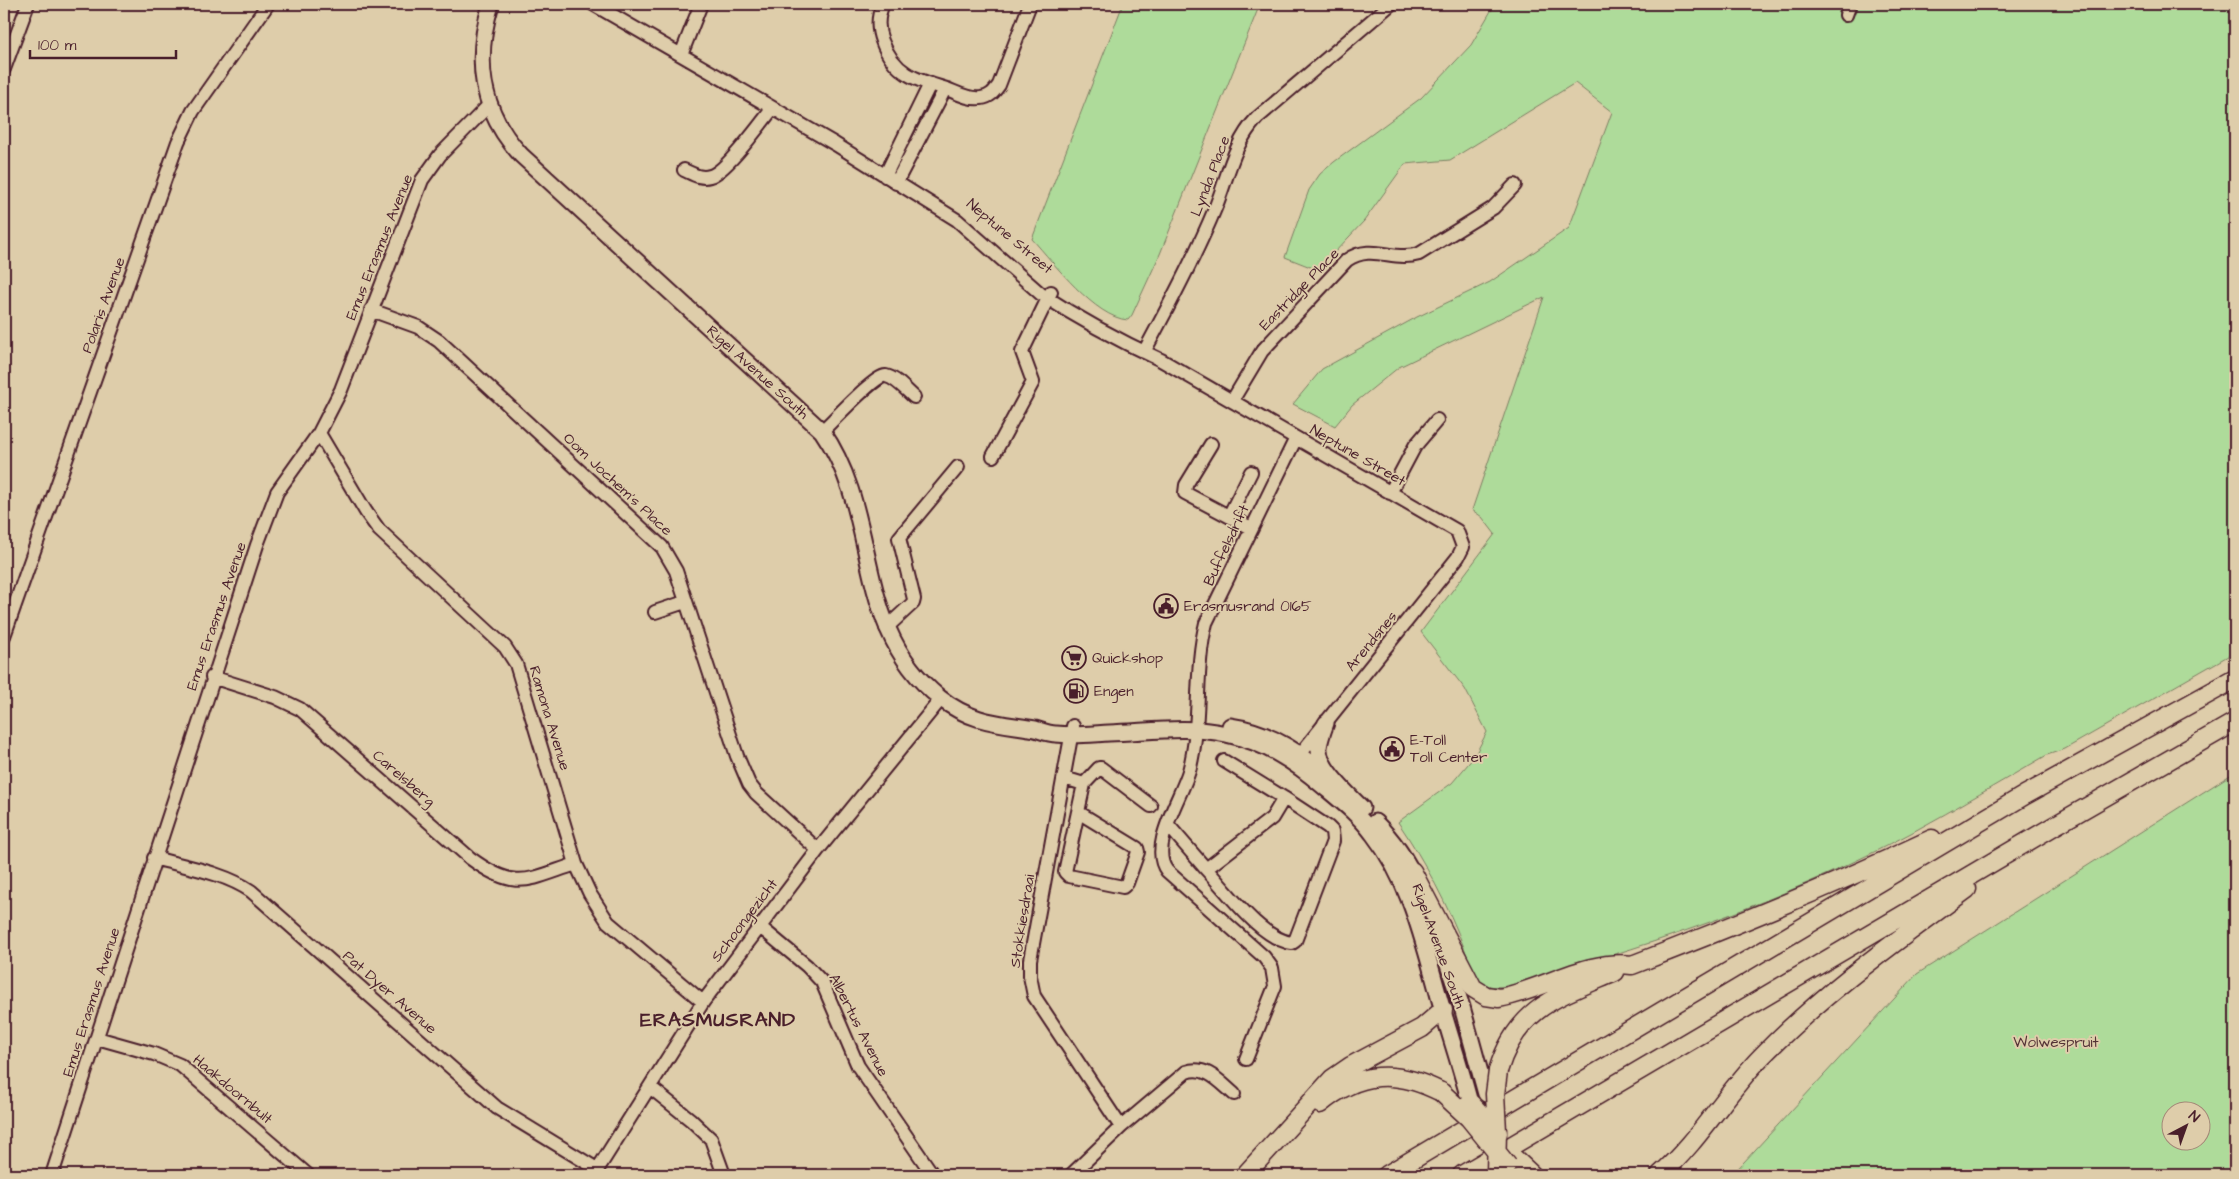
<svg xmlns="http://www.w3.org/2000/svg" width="2239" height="1179" viewBox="0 0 2239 1179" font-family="'Architects Daughter',sans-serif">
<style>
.green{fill:#aedb9a;stroke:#7c7d62;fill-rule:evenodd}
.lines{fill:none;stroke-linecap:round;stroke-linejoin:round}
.minor-casing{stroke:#4a1f2b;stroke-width:16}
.major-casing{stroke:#4a1f2b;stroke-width:19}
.highway-casing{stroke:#4a1f2b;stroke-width:21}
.minor{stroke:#decdaa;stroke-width:12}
.major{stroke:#decdaa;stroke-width:15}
.highway{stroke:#decdaa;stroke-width:18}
.highway-bridge-casing{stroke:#4a1f2b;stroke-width:21;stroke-linecap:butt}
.highway-bridge{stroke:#decdaa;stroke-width:18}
.labels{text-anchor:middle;stroke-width:4;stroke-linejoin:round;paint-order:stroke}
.street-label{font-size:15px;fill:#4a1f2b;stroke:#decdaa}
.poi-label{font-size:15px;fill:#4a1f2b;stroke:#decdaa;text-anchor:start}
.park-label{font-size:15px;fill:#543236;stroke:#decdaa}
.district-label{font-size:20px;font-weight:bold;letter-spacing:1px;fill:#4a1f2b;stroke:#decdaa}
</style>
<rect width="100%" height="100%" fill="#decdaa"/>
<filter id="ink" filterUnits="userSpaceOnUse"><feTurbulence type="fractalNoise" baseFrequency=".02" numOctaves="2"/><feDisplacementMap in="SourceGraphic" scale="10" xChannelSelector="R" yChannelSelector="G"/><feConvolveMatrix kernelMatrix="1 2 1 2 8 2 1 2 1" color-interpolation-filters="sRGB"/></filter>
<g filter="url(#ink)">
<path class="green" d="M 1123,4 L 1260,4 L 1160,254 L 1132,315 L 1128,320 C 1095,318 1054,263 1032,239 Z
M 1495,4 L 2235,4 L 2235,652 L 2065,749 L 2047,755 C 2002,781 1957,808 1911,833 C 1802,891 1684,935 1565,969 C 1545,975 1503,994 1484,984 C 1472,977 1469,962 1465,950 C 1448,905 1425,862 1398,822 L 1452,783 L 1474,757 L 1487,732 L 1465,689 L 1421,632 L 1495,534 L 1482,517 L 1472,510 L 1544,297 L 1399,367 L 1352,405 L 1335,426 L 1293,404 L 1322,369 L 1417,317 L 1490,282 L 1569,228 L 1612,112 L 1575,83 L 1450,160 L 1405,164 L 1364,221 L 1318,270 L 1285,257 L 1309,190 L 1320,174 L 1334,162 L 1421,98 L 1471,45 Z
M 2235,772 L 2235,1175 L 1732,1175 L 1917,974 ZM 2172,1112 L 2202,1112 L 2202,1142 L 2172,1142 Z"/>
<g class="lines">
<g class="minor-casing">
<path id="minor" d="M 593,4 L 835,144 L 957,220 L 1041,294 C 1079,319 1120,341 1161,360 L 1457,531 L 1463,547 L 1458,557 L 1294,762
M 883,4 C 877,17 877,28 882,41 C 894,74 916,80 947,89 C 957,93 970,100 981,98 C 990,97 994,92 999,85 L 1030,4
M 1846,15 L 1850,4
M 681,55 L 701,4
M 4,69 L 28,4
M 684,170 C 693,174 700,179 710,176 C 726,172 761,123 773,108
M 885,176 L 930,84
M 896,183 L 945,89
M 371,310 L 418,327 L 439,341 L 662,547 L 676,571 L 737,756 L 749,784 L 756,793 L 818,850
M 1144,352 C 1169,306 1194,259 1214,211 C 1228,178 1232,145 1257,118 L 1391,4
M 1232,401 L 1262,351 L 1347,260 C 1372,243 1393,262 1419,254 L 1493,208 L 1515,185
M 822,431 C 832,422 876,374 886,376 C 896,378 907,391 914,397
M 319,433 L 366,512 L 379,530 L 505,647 L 516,664 L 576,864 L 590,894 L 608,922 L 703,1002
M 1211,444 L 1186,485 L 1185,493 L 1251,528
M 993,456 L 1033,382 L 1022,352 L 1051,292
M 1390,493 L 1415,446 L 1437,420
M 1229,516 L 1251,472
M 655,612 L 685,602
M 886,628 L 913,603 L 914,599 L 899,538 L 958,467
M 4,636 L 178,142 L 193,111 L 268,4
M 212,677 L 275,697 L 300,709 L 470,858 C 516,892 527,880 576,864
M 1073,726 L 1030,960 L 1030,976 L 1034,996 L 1121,1127
M 1064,778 L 1084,784 L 1065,872 L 1069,876 L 1123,887 L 1127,883 L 1138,852 L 1137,848 L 1078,812
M 1084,784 L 1099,768 L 1101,768 L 1151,806
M 1168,825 L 1206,869 L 1272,818 L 1284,798 L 1224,761
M 154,858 C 186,867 223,872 251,891 L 497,1108 L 597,1169
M 1206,869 C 1227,891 1261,939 1292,943 L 1295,941 L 1333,841 L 1332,831 L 1328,827 L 1284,798
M 759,926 L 807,966 L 822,982 L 858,1066 L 933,1175
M 97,1038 L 154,1054 L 180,1065 L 308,1175
M 1246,1059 L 1275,986 L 1272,968 L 1264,957 L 1167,871 C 1148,847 1181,798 1189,771 C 1202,723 1194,671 1206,623 L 1296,438
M 650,1087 L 691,1120 L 711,1139 L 724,1175
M 52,1175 L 257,545 L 277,492 L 319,433 L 341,390 L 422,180 L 440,155 L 488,106
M 594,1175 L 703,1002 L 818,850 L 941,699
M 1071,1175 L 1121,1127 L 1186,1072 C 1206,1065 1219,1081 1234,1094"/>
</g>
<g class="major-casing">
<path id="major" d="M 491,4 C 474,60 480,111 521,155 L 822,431 C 882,517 851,627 940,698 C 972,723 999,723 1035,729 C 1042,731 1049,734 1056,734 C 1073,736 1091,734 1109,733 C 1147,732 1188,725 1226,734 C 1264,742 1294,761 1323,786 C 1341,801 1359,815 1373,834 C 1413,885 1425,950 1443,1011 C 1452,1042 1462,1072 1470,1103
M 1326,723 C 1323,731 1320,739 1319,747 C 1317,767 1348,794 1362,808
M 1230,726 C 1272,732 1305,755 1335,784
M 1375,822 C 1391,838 1407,860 1416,881
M 1437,932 L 1462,1007 L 1486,1094"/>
</g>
<g class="highway-casing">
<path id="highway" d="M 1412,871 L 1473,988 L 1486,996 L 1499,998 C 1543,990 1587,959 1632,965 C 1734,926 1834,885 1932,839
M 1498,1071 C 1517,1007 1559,996 1615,972
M 1320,1104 C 1359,1071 1396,1069 1441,1092
M 1515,1159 L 1532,1175
M 1245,1175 L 1332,1079 L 1351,1066 L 1422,1028 L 1443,1010
M 1387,1175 L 2025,795 L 2235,679
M 1462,1175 L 2054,826 L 2235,722
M 1660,1175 C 1699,1141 1725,1094 1761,1057 C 1823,993 1895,942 1967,889"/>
</g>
<use href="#minor" class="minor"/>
<use href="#major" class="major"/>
<use href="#highway" class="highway"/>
<g class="highway-bridge-casing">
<path id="highway-bridge" d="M 1441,1092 L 1469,1118 L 1508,1166
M 1470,1103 L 1498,1133
M 1496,1175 L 1497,1131 L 1495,1094 L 1498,1071"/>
</g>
<use href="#highway-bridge" class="highway-bridge"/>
</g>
</g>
<defs>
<g id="civic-ring" transform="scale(1.25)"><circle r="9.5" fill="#decdaa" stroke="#4a1f2b" stroke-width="1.5"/><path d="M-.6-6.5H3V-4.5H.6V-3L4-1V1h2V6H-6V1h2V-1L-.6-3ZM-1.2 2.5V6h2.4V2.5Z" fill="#4a1f2b"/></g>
<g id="supermarket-ring" transform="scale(1.25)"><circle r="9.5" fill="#decdaa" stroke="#4a1f2b" stroke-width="1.5"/><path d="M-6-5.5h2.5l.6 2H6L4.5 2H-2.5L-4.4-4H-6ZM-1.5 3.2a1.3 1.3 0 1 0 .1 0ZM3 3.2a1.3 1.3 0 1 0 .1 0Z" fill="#4a1f2b"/></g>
<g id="fuel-ring" transform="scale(1.25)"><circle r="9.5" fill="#decdaa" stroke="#4a1f2b" stroke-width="1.5"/><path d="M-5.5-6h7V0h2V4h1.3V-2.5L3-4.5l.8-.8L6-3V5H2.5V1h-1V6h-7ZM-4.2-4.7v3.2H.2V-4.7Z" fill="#4a1f2b"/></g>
</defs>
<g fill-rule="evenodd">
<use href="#civic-ring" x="1166" y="606"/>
<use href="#supermarket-ring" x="1074" y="658"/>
<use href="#fuel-ring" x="1076" y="691"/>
<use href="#civic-ring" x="1392" y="749"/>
</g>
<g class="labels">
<g class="street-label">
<text transform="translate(1210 176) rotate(-69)" y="5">Lynda Place</text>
<text transform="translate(1010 236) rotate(40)" y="5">Neptune Street</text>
<text transform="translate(379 247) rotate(-68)" y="5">Emus Erasmus Avenue</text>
<text transform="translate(1299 289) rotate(-46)" y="5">Eastridge Place</text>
<text transform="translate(103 305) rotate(-70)" y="5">Polaris Avenue</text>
<text transform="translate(758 372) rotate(42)" y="5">Rigel Avenue South</text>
<text transform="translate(1358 455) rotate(30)" y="5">Neptune Street</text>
<text transform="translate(618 484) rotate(43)" y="5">Oom Jochem's Place</text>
<text transform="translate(1226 545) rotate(-65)" y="5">Buffelsdrift</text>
<text transform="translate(216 616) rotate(-71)" y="5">Emus Erasmus Avenue</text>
<text transform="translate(1371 641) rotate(-51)" y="5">Arendsnes</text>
<text transform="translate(550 718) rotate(73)" y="5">Ramona Avenue</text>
<text transform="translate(404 778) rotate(41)" y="5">Carelsberg</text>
<text transform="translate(744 920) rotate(-53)" y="5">Schoongezicht</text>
<text transform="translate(1022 921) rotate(-81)" y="5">Stokkiesdraai</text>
<text transform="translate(1439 946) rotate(70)" y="5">Rigel Avenue South</text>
<text transform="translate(390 992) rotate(41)" y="5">Pat Dyer Avenue</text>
<text transform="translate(91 1002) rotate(-72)" y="5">Emus Erasmus Avenue</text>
<text transform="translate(859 1025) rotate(63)" y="5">Albertus Avenue</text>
<text transform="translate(233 1089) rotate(40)" y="5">Haakdoornbult</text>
</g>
<g class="poi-label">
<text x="1184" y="611">Erasmusrand 0165</text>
<text x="1092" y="663">Quickshop</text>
<text x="1094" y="696">Engen</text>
<text x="1410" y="745">E-Toll<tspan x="1410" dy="17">Toll Center</tspan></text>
</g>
<g class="park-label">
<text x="2056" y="1047">Wolwespruit</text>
</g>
<g class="district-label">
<text x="718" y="1026">ERASMUSRAND</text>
</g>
</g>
<rect width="2239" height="1179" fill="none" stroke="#decdaa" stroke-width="20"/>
<rect x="10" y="10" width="2219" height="1159" fill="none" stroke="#4a1f2b" stroke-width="2" filter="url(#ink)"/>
<g transform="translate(2186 1126) rotate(41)"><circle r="24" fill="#decdaa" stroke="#a38777"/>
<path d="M0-4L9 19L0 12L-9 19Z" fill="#4a1f2b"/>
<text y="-8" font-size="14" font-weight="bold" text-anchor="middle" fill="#4a1f2b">N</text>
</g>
<path d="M30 50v8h146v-8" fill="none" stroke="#4a1f2b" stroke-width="2.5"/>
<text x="38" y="50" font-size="15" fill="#4a1f2b" stroke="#decdaa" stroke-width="4" paint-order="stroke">100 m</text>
</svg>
